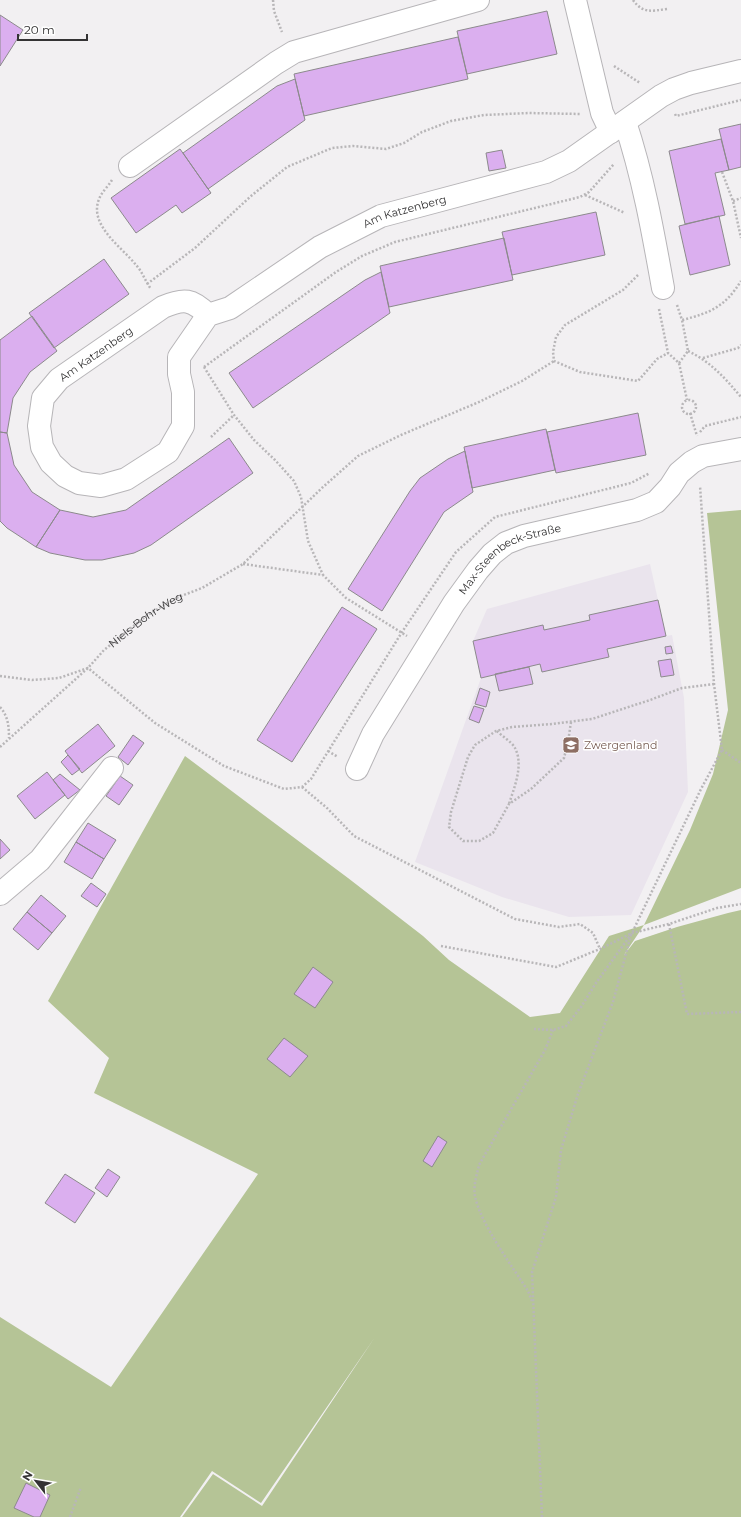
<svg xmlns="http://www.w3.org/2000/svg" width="741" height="1517" viewBox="0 0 741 1517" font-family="Montserrat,sans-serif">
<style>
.built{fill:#eae4ed}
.green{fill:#b5c496}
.building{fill:#dbafef;stroke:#8c8a8c}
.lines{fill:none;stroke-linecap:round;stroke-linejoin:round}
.minor-casing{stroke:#b7b5b8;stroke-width:24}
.path{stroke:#b8b6b8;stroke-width:2.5;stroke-dasharray:2 2;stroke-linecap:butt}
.minor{stroke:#fff;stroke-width:22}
.labels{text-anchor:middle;stroke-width:3;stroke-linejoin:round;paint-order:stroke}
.street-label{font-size:11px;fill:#343334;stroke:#fff}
.education-label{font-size:11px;fill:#785e54;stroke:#fff;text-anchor:start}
</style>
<rect width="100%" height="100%" fill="#f2f0f2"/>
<path class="built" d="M 650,564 L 666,636 L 672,635 L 684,698 L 688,792 L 631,915 L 569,917 L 502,897 L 415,862 L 481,678 L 473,641 L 487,609 Z"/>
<path class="green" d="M 741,510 L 741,888 L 644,925 L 624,955 L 635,941 L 677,927 L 728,913 L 741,910 L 741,1517 L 182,1517 L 213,1474 L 262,1506 L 375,1337 L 261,1503 L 212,1471 L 180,1517 L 0,1517 L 0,1317 L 111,1387 L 258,1174 L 94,1093 L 109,1058 L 48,1001 L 185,756 L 348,878 L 423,936 L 449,960 L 530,1017 L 560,1013 L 609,936 L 644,925 L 690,830 L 713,774 L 728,710 L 707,513 Z"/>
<path class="building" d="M 547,11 L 557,54 L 467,74 L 457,31 Z
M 0,15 L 23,30 L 0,66 Z
M 458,37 L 468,79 L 304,116 L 294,74 Z
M 295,79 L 305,120 L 208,189 L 183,153 L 277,86 Z
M 741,124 L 741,167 L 729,170 L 719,129 Z
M 721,139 L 729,170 L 715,173 L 725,215 L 685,224 L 669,151 Z
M 180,149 L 211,193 L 182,213 L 176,205 L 136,233 L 111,198 Z
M 502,150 L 506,168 L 489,171 L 486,153 Z
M 596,212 L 605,255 L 512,275 L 502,232 Z
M 719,216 L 730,265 L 690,275 L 679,226 Z
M 504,238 L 513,280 L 389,307 L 380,266 Z
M 104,259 L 129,294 L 54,348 L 29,313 Z
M 381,272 L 390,313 L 253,408 L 229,373 L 365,280 Z
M 32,316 L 57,351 L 30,372 L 13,398 L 7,433 L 0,432 L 0,340 Z
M 638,413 L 646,455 L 556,473 L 547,432 Z
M 546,429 L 555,470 L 472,488 L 464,447 Z
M 0,432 L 7,433 L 14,465 L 32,492 L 60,510 L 36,547 L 7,528 L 0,521 Z
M 229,438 L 253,473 L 151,545 L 134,553 L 102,560 L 85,560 L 50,553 L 36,547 L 60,510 L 93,517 L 126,510 Z
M 465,451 L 473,492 L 444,512 L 382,611 L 348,589 L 410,491 L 420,478 L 448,459 Z
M 658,600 L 666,636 L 607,649 L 609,657 L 542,672 L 540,664 L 481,678 L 473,641 L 543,625 L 544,630 L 590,620 L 589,615 Z
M 342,607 L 377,629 L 292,762 L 257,740 Z
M 671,646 L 673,653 L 666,654 L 665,647 Z
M 671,659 L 674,675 L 661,677 L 658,661 Z
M 529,667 L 533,684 L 499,691 L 495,674 Z
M 480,688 L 490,692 L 486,707 L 475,704 Z
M 474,706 L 484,709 L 479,723 L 469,719 Z
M 98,724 L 115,746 L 82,773 L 65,751 Z
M 133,735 L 144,743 L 128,765 L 118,757 Z
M 68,755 L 80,769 L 72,775 L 61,762 Z
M 47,772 L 65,795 L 35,819 L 17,796 Z
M 60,774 L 80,790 L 68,799 L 53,780 Z
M 120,776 L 133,785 L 119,805 L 106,796 Z
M 88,823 L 116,840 L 104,859 L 76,842 Z
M 0,839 L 10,850 L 0,859 Z
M 76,842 L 104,859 L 92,879 L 64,862 Z
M 91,883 L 106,894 L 97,907 L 81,896 Z
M 41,895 L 66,916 L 52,933 L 27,912 Z
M 27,912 L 52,933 L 38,950 L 13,929 Z
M 313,967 L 333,982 L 315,1008 L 294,994 Z
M 284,1038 L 308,1056 L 290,1077 L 267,1059 Z
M 438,1136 L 447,1142 L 432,1167 L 423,1161 Z
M 108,1169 L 120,1177 L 107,1197 L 95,1188 Z
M 65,1174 L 95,1193 L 75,1223 L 45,1203 Z
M 26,1483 L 50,1495 L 40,1517 L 34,1517 L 14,1508 Z"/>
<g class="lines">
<g class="minor-casing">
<g id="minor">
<path d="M 575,0 L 602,113 L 611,132"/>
<path d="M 625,122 C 643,176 653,232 663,288"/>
<path d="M 130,166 L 276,63 L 294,52 L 478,0"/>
<path id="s2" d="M 208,315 C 192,299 184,298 163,307 L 59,379 L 43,398 L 39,426 L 42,447 L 51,463 L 65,476 L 79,483 L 101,486 L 126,479 L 168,452 L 183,426 L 183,392 L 179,374 L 179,357 L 208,315 L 230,308 L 320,247 L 381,216 L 546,172 L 569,161 L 661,96 L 674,89 L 691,83 L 741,71"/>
<path id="s3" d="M 357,769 L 373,734 L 454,603 L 478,570 L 492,554 L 506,543 L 524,536 L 637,510 L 656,502 L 670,487 L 679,473 L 692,462 L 703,456 L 741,449"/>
<path d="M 0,894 L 40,860 L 112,768"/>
</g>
</g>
<g class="path">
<path d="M 273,0 L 274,11 L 282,32"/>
<path d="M 633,0 C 643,14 652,11 667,9"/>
<path d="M 614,66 L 640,83"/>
<path d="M 675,114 L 676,116 L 741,100"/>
<path d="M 722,172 L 733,201 L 741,238"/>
<path d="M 112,180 C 109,185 104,190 101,195 C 85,223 121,246 136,265 C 142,271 145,281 151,289"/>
<path d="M 585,195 L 625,213"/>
<path d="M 733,201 L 741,198"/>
<path d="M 638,275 L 623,290 L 565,325 L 556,337 L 553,352 L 554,361 L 580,372 L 638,381 L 657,359 L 668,353"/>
<path d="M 147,284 L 195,248 L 251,196 L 287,167 L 332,148 L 353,146 L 386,149 L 404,143 L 422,132 L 451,121 L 484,115 L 529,113 L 580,114"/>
<path d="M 677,305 L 682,320 C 710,313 725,307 741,281"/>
<path d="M 659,309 L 668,353 L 679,363 L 687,400"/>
<path d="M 688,351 C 711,362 725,378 741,397"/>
<path d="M 703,358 L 738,348 L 741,345"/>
<path d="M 679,363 L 688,351 L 682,320"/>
<path d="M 204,367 L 336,272 L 362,256 L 395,242 L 580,197 L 589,192 L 614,164"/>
<path d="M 204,367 L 234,415 L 254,440 L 275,460 L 294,481 L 301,497 L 308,541 L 323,575"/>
<circle cx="689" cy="407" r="7"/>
<path d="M 690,413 L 697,436"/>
<path d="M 700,432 L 705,426 L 741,417"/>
<path d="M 211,437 L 234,415"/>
<path d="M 243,564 L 323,575 L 346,598 L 407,636"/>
<path d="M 0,676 L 32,680 L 59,678 L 88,668 L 155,723 L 224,766 L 284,789 L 302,787 L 311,779 L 402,632 L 456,552 L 495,517 L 631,483 L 650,473"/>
<path d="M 0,707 C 8,716 9,726 9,738"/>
<path d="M 571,722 L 568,742 L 564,758 L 531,789 L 509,804 L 493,833 L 479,841 L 463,841 L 449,827 L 451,812 L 468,757 L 475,745 L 496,731 L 512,727 L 552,724 L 592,719 L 650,700 L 682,688 L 714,684"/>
<path d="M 497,731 C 502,736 512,742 515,748 C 524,765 514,788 509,804"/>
<path id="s1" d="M 0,747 L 88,668 L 104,650 L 146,616 L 176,598 L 202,588 L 243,564 L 323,487 L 358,456 L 401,435 L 479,402 L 522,381 L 554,361"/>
<path d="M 722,750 L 741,763"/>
<path d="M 328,751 L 338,757"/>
<path d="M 302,787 L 327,808 L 354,836 L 515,919 L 559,927 L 580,924 L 593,933 L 600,949"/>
<path d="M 669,924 L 687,1014 L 741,1012"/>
<path d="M 441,946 L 556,967 L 600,949 L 632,933 L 669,924 L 717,908 L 741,904"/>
<path d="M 534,1029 L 553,1030 L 566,1026 L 581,1007 L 596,983 L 632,933 L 701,789 L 722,750 L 714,684 L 700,486"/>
<path d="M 532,1301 L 528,1291 C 512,1266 480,1223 475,1196 C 473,1186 477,1174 479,1165 L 545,1050 L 553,1030"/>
<path d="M 70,1517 L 81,1487"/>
<path d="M 542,1517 L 532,1272 L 556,1197 L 561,1150 L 578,1094 L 613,1002 L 631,935"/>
</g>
<use href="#minor" class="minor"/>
</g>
<defs>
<g id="school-square" transform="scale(0.9)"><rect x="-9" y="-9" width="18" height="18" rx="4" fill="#8d6e63" stroke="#fff"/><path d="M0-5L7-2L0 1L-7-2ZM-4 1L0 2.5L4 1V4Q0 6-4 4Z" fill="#fff"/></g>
</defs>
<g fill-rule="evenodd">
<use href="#school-square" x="571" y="745"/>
</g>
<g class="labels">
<g class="street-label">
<text dy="4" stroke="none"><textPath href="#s2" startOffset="777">Am Katzenberg</textPath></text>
<text transform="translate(96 354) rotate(-35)" y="4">Am Katzenberg</text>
<text dy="4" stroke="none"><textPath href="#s3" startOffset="267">Max-Steenbeck-Straße</textPath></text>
<text dy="4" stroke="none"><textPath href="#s1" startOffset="194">Niels-Bohr-Weg</textPath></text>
</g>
<g class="education-label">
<text x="584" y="749">Zwergenland</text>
</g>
</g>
<g transform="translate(36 1481) rotate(301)" stroke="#ffffff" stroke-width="3" paint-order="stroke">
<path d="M0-3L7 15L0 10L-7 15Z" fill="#343334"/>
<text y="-6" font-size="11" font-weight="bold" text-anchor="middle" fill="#343334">N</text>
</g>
<path d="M18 34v6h69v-6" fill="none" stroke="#343334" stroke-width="2"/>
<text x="24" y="34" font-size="12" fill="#343334" stroke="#ffffff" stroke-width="3" paint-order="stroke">20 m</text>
</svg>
